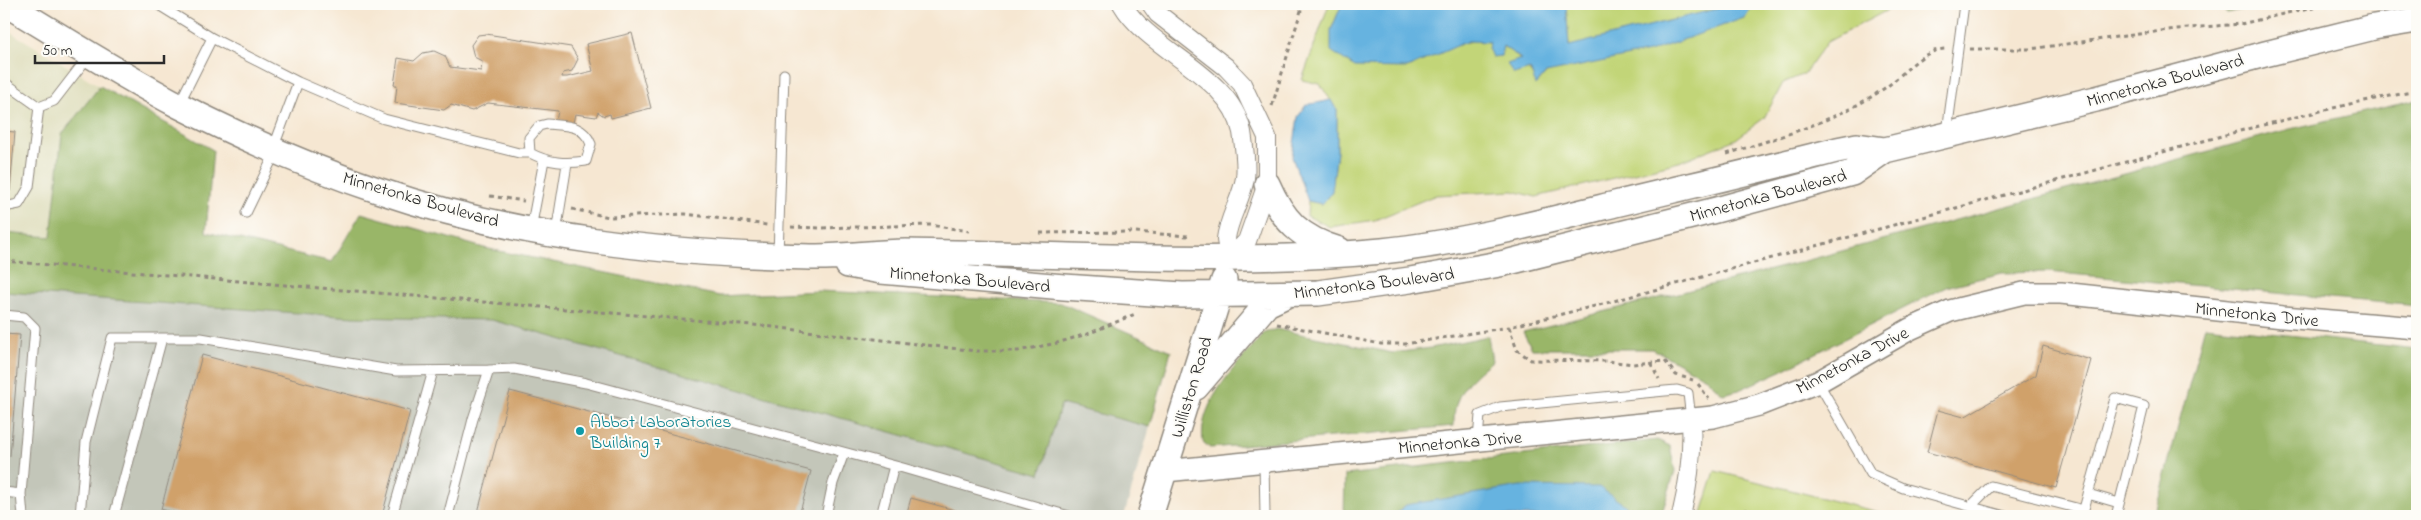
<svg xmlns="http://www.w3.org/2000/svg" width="2421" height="520" viewBox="0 0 2421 520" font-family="'Indie Flower',sans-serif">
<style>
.built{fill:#deddbb}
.industrial{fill:#c3c6b9}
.green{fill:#c2d578;stroke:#768052}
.forest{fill:#99b668;stroke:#62704a}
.water{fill:#66b3e0;stroke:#486f86}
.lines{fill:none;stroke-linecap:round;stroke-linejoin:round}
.stream{stroke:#66b3e0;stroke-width:5}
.building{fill:#d0a16a}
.service-casing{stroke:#90897e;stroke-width:11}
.minor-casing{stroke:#90897e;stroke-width:20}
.tertiary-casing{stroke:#90897e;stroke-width:24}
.secondary-casing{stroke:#90897e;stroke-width:28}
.path{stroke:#90897e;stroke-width:3;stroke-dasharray:4 4;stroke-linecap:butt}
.service{stroke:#fff;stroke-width:9}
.minor{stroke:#fff;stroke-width:18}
.tertiary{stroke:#fff;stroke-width:21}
.secondary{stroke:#fff;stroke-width:25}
.culture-dot{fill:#0f9aa8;stroke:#fdfcf7;stroke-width:2}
.labels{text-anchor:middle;stroke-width:4;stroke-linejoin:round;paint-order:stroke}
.street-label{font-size:18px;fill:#2b2b2b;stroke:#fdfcf7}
.culture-label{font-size:18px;fill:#0d838f;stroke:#fdfcf7;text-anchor:start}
</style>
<rect width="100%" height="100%" fill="#fdfcf7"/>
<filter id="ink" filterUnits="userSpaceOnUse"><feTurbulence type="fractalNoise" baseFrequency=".02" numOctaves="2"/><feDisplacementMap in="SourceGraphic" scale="10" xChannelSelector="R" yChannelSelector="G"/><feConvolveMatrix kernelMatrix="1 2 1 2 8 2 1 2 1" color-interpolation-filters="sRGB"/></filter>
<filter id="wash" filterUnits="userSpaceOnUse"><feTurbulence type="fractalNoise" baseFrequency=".0096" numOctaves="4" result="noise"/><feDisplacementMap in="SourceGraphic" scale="20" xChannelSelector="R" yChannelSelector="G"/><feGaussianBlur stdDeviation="1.12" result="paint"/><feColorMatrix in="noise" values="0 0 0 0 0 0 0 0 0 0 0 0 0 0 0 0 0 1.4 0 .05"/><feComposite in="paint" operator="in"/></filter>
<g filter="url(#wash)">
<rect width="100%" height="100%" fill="#f6e7d2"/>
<path class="built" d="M 4,28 L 100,86 L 62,134 L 51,237 L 4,233 Z"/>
<path class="industrial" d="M 4,292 L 354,317 L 492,320 L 1040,474 L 1061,404 L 1150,427 L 1124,516 L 4,516 Z"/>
<path class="green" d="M 1329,4 L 1342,4 L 1331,30 L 1407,68 C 1426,60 1447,48 1467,42 C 1498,33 1525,59 1537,84 L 1569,46 L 1566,4 L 1899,4 L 1827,42 L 1804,74 L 1783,83 L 1764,118 L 1736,139 L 1679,162 L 1536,197 L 1513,191 L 1436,195 L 1375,220 L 1330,227 L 1307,216 L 1308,201 L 1322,204 L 1332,191 L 1337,151 L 1337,110 L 1320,84 L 1302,80 Z
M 1715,471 L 1894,516 L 1701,516 Z"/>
<path class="forest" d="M 2213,4 L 2266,4 L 2227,13 Z
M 100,86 L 213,150 L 206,232 L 332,262 L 361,213 L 484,248 L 720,296 L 819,291 L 1061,303 L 1171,351 L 1150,427 L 1061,404 L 1040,474 L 492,320 L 354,317 L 4,292 L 4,233 L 51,237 L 62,134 Z
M 2417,100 L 2417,306 L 2048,272 L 2002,273 L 1946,287 L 1781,371 L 1739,390 L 1723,394 L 1706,378 L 1653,349 L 1532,349 L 1523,332 L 1794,264 L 2290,129 Z
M 2205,326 L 2417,349 L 2417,516 L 2154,516 Z
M 1276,329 L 1393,353 L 1431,348 L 1488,336 L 1492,361 C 1468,381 1453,393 1454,426 L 1210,448 L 1203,442 C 1197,402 1240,362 1264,333 Z
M 1657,440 L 1670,446 L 1675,471 L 1661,516 L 1626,516 L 1625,506 L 1406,505 L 1393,516 L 1344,516 L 1345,475 Z"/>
<path class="water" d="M 1342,4 L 1566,4 L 1569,46 L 1736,4 L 1745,4 L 1752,7 L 1744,18 L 1649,52 L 1546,73 L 1536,85 L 1530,69 L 1514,74 L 1507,64 L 1521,59 L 1503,46 L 1501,56 L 1492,57 L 1488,48 L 1490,42 L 1468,41 L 1407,68 L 1355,67 L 1331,51 L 1331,30 Z
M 1331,100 L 1337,110 L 1337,151 L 1332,191 L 1322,204 L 1308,201 L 1292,157 L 1298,117 L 1306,105 Z
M 1520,486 L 1599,487 L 1626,506 L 1626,516 L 1393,516 L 1406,505 Z"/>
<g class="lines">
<path class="stream" d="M 1752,7 L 1764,4"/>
</g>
<g id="blocks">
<path class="building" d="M 632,33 L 651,108 L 611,118 L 610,114 L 604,116 L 598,112 L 596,117 L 575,114 L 573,123 L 556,121 L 558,111 L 488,103 L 472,111 L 451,105 L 444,110 L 395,103 L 397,85 L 394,85 L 398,58 L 414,61 L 423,53 L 434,51 L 445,56 L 450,67 L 481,71 L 482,61 L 474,57 L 471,45 L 478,35 L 486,34 L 571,47 L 578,59 L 572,71 L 563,73 L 562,77 L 567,77 L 593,71 L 586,44 Z
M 4,131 L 15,132 L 10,191 L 4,190 Z
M 4,334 L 20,335 L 10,456 L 4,455 Z
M 2043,346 L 2091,360 L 2056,488 L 1927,452 L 1938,410 L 1964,417 L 2036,375 Z
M 202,355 L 410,411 L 382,516 L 187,516 L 161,509 Z
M 510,391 L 811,471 L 799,516 L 477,516 Z
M 911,498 L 976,516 L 906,516 Z"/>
</g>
</g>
<g filter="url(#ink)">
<use href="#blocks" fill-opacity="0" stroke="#90897e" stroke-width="1"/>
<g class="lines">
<g class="service-casing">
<path id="service" d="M 157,4 L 212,38 L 298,82 L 384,119 L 519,153 L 530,153
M 4,82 L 39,107 L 54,101 L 88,57
M 179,104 L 212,38
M 547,124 C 567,126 583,124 591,144 L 586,161 C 565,164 549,163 530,153 L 529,138 L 539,126 Z
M 1947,132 L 1964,4
M 273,149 L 298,82
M 4,207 L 19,204 L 29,187 L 39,107
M 246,213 L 275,153
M 531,229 L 544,160
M 556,233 L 567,164
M 778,255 L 784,74
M 4,315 L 24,317 L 35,328 L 21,494
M 1818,382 L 1871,474 L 1903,488 L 2005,516
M 1478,440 L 1480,415 L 1500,407 L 1665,391 L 1677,390 L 1688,393 L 1691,420
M 1264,461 L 1265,516
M 4,492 L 21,494 L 23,516
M 2088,494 L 2119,503
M 1971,506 L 1991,486 L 2084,510
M 80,516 L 86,442 L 112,338 L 201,338 L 396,371 L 489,370
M 114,516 L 162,338
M 392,516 L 433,371
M 448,516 L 473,419 L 489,370 L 514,369 L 586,383 L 903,468 L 1069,516
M 826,516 L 833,483 L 844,453
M 881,516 L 894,466
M 1742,516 L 1746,514 L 1753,516
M 2082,516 L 2115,398 L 2144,406 L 2116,516"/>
</g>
<g class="minor-casing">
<path id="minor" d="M 1122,4 C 1150,52 1230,74 1242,132 C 1244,146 1247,164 1245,178 C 1242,198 1228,219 1226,239 C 1226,245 1230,252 1231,258
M 1151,4 L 1158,14 L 1226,67 L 1242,84 L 1267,137 L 1267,184 L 1247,241 L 1231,258
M 1681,516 C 1689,483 1693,454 1691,420"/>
</g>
<g class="tertiary-casing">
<path id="tertiary" d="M 1165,471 L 1713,417 L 1759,405 L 1818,382 L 1910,329 L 1950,311 L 2024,293 L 2061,293 L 2283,317 L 2417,328"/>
</g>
<g class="secondary-casing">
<path id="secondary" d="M 6,4 C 63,38 119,74 178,105 C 243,138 311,168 380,191 C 518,238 666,254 811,257 C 843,258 874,252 906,252 C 1064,254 1224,266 1382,251 C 1460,243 1538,223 1615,204 C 1689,186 1763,169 1837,150 L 1857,146 L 1885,150
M 1267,184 C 1283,221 1300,238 1339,250
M 848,265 L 881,271 L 1064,287 L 1182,295 L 1318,293 L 1410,280 L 1505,263 L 1716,210 L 1852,173 L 1885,150 L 2096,99 L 2265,54 L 2374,27 L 2417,20
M 1196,387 L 1267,304 L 1288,294
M 1150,516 L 1224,280"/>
</g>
<path class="path" d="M 1970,49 L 2030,49 L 2176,29 L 2241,24 L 2325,4
M 1272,106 L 1303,4
M 1727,154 C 1782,136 1841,120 1889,85 C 1907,71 1922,50 1946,49
M 490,196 L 524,201
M 572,209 L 609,217 L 686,214 L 767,225
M 791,227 L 819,228 L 930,225 L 969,231
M 1040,233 L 1135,232 L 1188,236
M 4,261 L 764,326 L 976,351 L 1018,351 L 1057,343 L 1090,333 L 1135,314
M 1277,324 L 1381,344 L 1405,344 L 1509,327 L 1599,305 L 2251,128 L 2354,103 L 2417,91
M 1509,327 L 1517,350 L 1531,360 L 1607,361 L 1633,364 L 1665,361 L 1676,375 L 1693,380
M 1651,363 L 1659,379
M 1698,384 L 1709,399"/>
<use href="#service" class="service"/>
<use href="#minor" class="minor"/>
<use href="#tertiary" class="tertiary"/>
<use href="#secondary" class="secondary"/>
</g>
</g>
<circle class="culture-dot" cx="580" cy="431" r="5"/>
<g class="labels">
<g class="street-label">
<text transform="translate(2165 80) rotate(-15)" y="6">Minnetonka Boulevard</text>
<text transform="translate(1768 195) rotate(-15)" y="6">Minnetonka Boulevard</text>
<text transform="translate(421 199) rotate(16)" y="6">Minnetonka Boulevard</text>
<text transform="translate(970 279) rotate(5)" y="6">Minnetonka Boulevard</text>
<text transform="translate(1374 283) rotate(-7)" y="6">Minnetonka Boulevard</text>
<text transform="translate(2257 314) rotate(6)" y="6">Minnetonka Drive</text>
<text transform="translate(1852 360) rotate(-28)" y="6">Minnetonka Drive</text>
<text transform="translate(1191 387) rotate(-73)" y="6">Williston Road</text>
<text transform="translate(1460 442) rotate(-5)" y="6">Minnetonka Drive</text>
</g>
<g class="culture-label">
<text x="590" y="427">Abbot Laboratories<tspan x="590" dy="21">Building 7</tspan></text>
</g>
</g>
<rect width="2421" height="520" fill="none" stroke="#fdfcf7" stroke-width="20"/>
<path d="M35 55v8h129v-8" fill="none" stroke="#2b2b2b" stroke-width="2.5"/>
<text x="42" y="55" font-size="15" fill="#2b2b2b" stroke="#fdfcf7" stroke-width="4" paint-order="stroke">50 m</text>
</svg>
